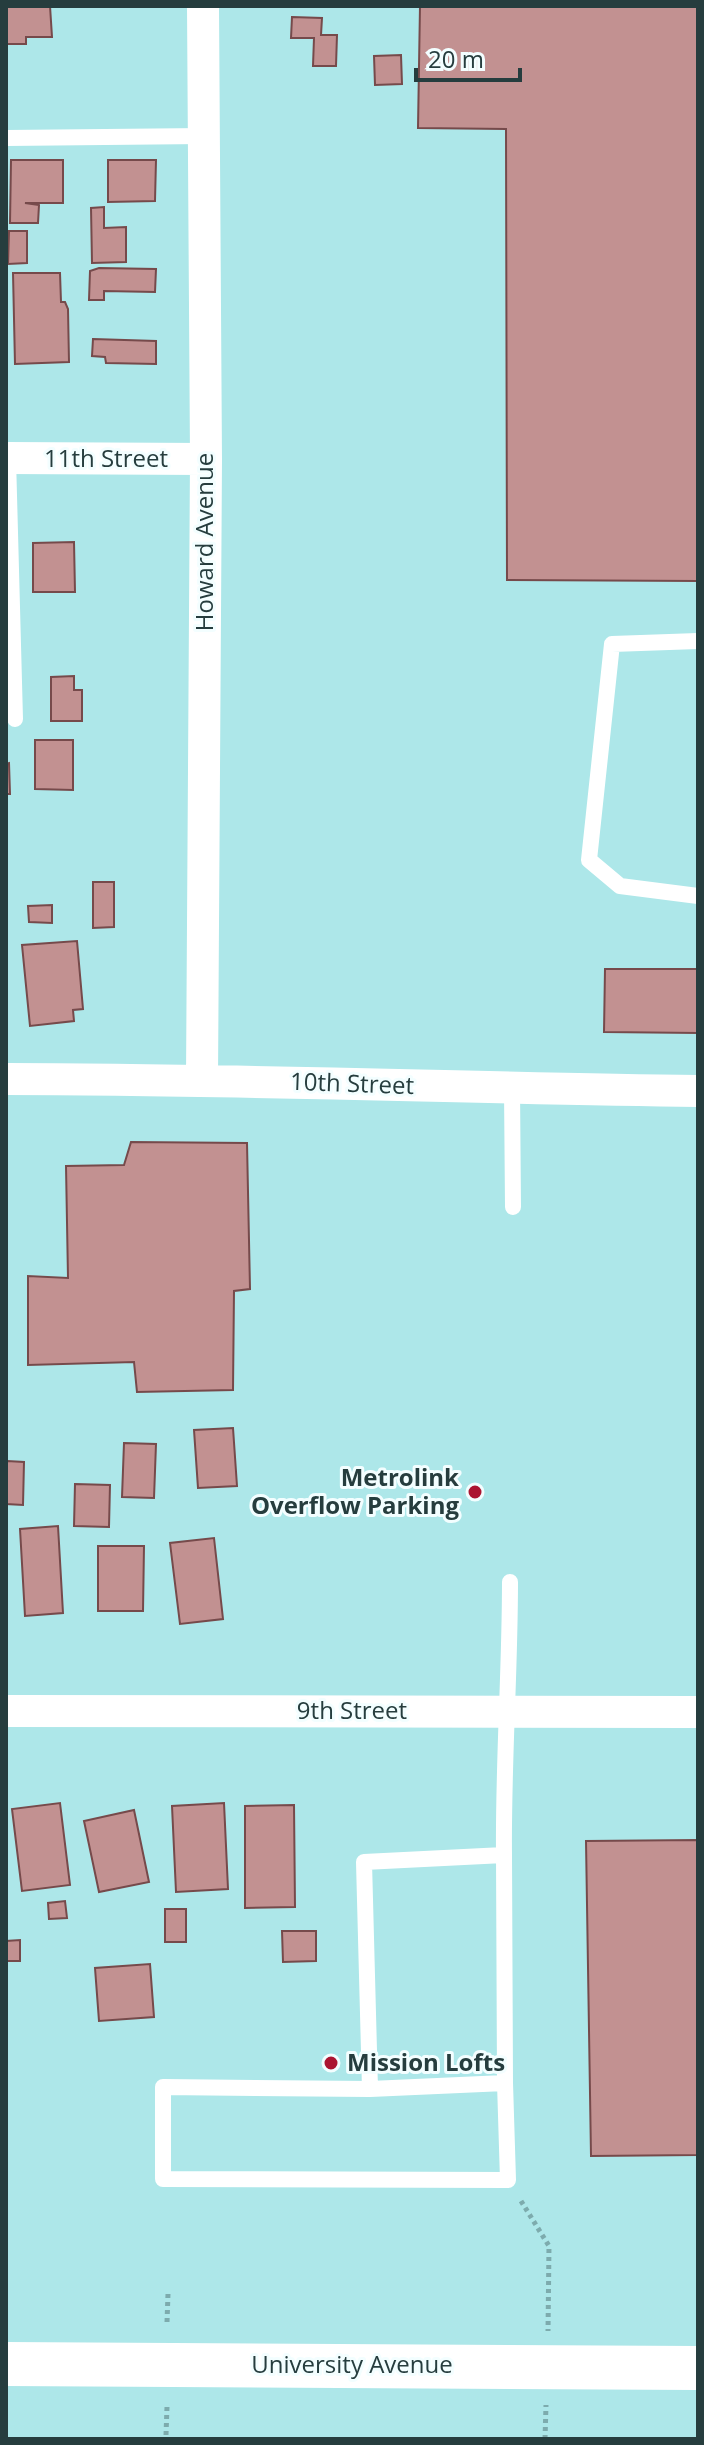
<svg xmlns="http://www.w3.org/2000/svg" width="704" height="2445" viewBox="0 0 704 2445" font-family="'Open Sans',sans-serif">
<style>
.building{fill:#c29191;stroke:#764a4b;stroke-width:2}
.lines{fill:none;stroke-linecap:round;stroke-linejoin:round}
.path{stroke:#7dabad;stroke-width:5;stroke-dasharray:4 4;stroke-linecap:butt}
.lane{stroke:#fff;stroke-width:16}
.street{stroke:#fff;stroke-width:32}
.primary{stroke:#fff;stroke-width:44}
.poi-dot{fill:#ab1531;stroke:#f3feff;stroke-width:3}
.labels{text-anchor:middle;stroke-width:6;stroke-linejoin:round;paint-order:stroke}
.street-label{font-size:24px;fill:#263d3e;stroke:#f3feff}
.poi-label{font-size:24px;font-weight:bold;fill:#263d3e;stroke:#f3feff;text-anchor:end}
</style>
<rect width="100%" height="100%" fill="#ade7e9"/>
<path class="building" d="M 6,6 L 50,6 L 52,37 L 26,37 L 26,44 L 6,44 Z
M 420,6 L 698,6 L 698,581 L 507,580 L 506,129 L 418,128 Z
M 292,17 L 322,18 L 321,35 L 337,35 L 336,66 L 313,66 L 314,38 L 291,38 Z
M 401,55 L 402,84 L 375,85 L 374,56 Z
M 11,160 L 63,160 L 63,203 L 25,203 L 39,205 L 38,223 L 10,223 Z
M 108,160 L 156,160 L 155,201 L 108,202 Z
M 104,207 L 104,228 L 126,227 L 126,262 L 92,263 L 91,208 Z
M 9,231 L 27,231 L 27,263 L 8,264 Z
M 99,268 L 156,269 L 155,292 L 104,291 L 104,300 L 89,300 L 90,271 Z
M 13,273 L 60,273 L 61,302 L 65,302 L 68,309 L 69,362 L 15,364 Z
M 93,339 L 156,341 L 156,364 L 106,363 L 105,357 L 92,356 Z
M 74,542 L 75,592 L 33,592 L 33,543 Z
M 74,676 L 74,690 L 82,690 L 82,721 L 51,721 L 51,677 Z
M 35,740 L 73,740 L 73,790 L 35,789 Z
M 9,763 L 10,794 L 6,794 L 6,764 Z
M 93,882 L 114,882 L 114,927 L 93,928 Z
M 52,905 L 52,923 L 29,922 L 28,906 Z
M 77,941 L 83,1009 L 73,1010 L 74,1021 L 30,1026 L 22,945 Z
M 605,969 L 698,969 L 698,1033 L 604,1032 Z
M 131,1142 L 247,1143 L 250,1289 L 234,1291 L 233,1390 L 137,1392 L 134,1362 L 28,1365 L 28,1276 L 68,1278 L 66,1166 L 124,1165 Z
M 233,1428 L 237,1486 L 198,1488 L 194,1430 Z
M 124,1443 L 156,1444 L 154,1498 L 122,1497 Z
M 7,1461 L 24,1462 L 23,1505 L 6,1504 Z
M 75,1484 L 110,1485 L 109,1527 L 74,1526 Z
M 58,1526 L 63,1613 L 25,1616 L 20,1529 Z
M 214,1538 L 223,1619 L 180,1624 L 170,1543 Z
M 98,1546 L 144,1546 L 143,1611 L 98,1611 Z
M 60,1803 L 70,1885 L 22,1891 L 12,1809 Z
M 224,1803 L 228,1889 L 176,1892 L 172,1806 Z
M 294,1805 L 295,1907 L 245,1908 L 245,1806 Z
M 134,1810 L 149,1882 L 99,1892 L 84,1821 Z
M 698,1840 L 698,2155 L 591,2156 L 586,1841 Z
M 65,1901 L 67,1918 L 49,1919 L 48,1903 Z
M 165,1909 L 186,1909 L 186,1942 L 165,1942 Z
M 282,1931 L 316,1931 L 316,1961 L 283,1962 Z
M 20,1940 L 20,1961 L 6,1961 L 6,1941 Z
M 150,1964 L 154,2017 L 99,2021 L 95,1968 Z"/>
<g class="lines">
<path class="path" d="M 521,2201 L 549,2246 L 548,2331
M 167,2322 L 168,2294
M 166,2435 L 167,2407
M 545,2439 L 546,2405"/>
<path class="lane" d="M 6,138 L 204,136
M 8,458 L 15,719
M 698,641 L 612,644 L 589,860 L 620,886 L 698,896
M 512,1089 L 513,1207
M 504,1855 L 505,2083 L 370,2089 L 364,1862 L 504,1855 C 503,1764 510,1673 510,1582
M 370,2089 L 163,2087 L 163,2179 L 508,2180 L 505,2083"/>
<path class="street" d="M 6,458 L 206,459
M 6,1079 C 237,1079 467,1088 698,1091
M 202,1079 L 206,459 L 203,6
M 6,1711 L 698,1712"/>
<path class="primary" d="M 6,2364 L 698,2368"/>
</g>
<g class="poi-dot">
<circle cx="475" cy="1492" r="8"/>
<circle cx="331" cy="2063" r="8"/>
</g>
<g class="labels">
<g class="street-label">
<text x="106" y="467">11th Street</text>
<text transform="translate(205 542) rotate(-90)" y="8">Howard Avenue</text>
<text transform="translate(352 1084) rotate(2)" y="8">10th Street</text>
<text x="352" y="1719">9th Street</text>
<text x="352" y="2373">University Avenue</text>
</g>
<g class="poi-label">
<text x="459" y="1486">Metrolink<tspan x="459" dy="28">Overflow Parking</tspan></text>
<text x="347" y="2071" text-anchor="start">Mission Lofts</text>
</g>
</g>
<rect width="704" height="2445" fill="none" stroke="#263d3e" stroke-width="16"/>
<path d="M416 68v12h104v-12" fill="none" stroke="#263d3e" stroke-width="4"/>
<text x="428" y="68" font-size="24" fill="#263d3e" stroke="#f3feff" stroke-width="6" paint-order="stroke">20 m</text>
</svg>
